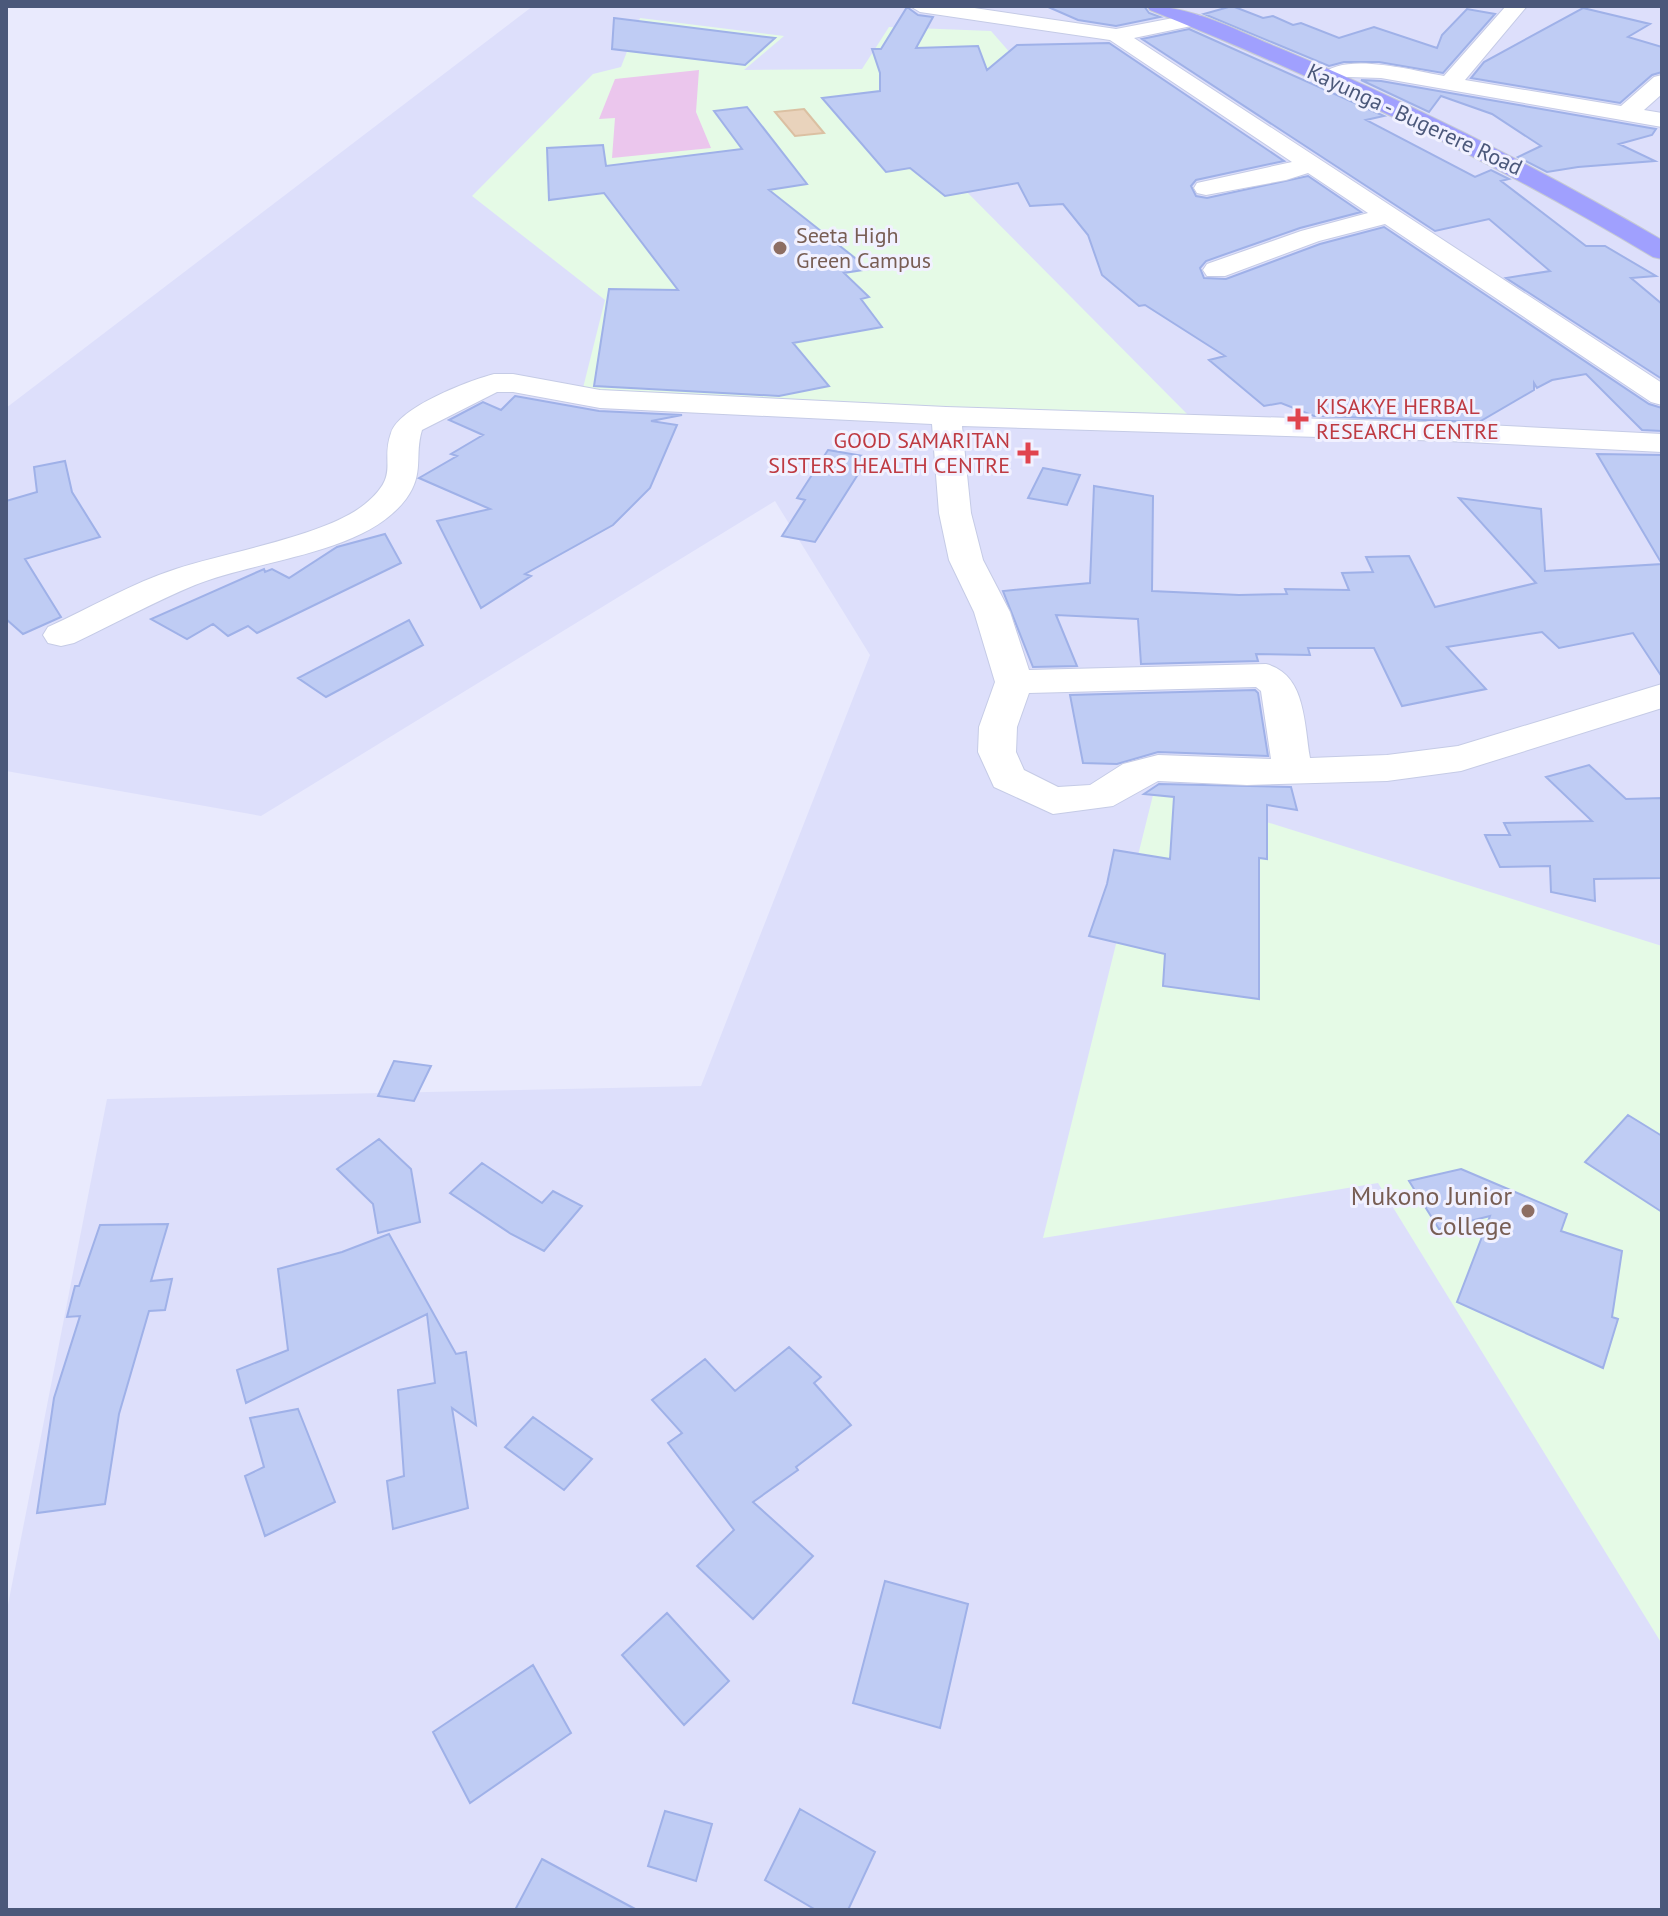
<svg xmlns="http://www.w3.org/2000/svg" width="1668" height="1916" viewBox="0 0 1668 1916" font-family="'PT Sans',sans-serif">
<style>
.residential{fill:#dddffb}
.education{fill:#e5fae6}
.green{fill:#ebc6ed}
.water{fill:#e9d3bc;stroke:#dbc0a2;stroke-width:2}
.building{fill:#bfccf4;stroke:#9fb1e8;stroke-width:2}
.lines{fill:none;stroke-linecap:round;stroke-linejoin:round}
.minor-casing{stroke:#c5cbe6;stroke-width:2}
.major-casing{stroke:#c5cad4;stroke-width:2}
.minor{fill:#fff;fill-rule:evenodd}
.major{fill:#a0a0fe;fill-rule:evenodd}
.education-dot{fill:#8d6e63;stroke:#f1f1ff;stroke-width:3}
.health-dot{fill:#e0444e;stroke:#f1f1ff;stroke-width:3}
.labels{text-anchor:middle;stroke-width:6;stroke-linejoin:round;paint-order:stroke}
.far-street-label{font-size:22px;fill:#4b587a;stroke:#f1f1ff}
.far-education-label{font-size:22px;fill:#785e54;stroke:#f1f1ff;text-anchor:start}
.far-health-label{font-size:22px;fill:#be3a42;stroke:#f1f1ff;text-anchor:start}
.education-label{font-size:26px;fill:#785e54;stroke:#f1f1ff;text-anchor:end}
</style>
<rect width="100%" height="100%" fill="#e9eafd"/>
<path class="residential" d="M 533,6 L 1662,6 L 1662,1910 L 6,1910 L 6,1615 L 107,1099 L 701,1086 L 870,655 L 775,501 L 261,816 L 6,771 L 6,408 Z"/>
<path class="education" d="M 640,18 L 784,36 L 744,70 L 862,69 L 889,27 L 991,31 L 1087,140 L 951,176 L 1194,421 L 582,392 L 605,300 L 472,196 L 593,74 L 621,67 Z
M 1155,787 L 1662,946 L 1662,1644 L 1378,1183 L 1043,1238 Z"/>
<path class="green" d="M 699,70 L 696,112 L 711,148 L 612,158 L 615,118 L 599,119 L 615,79 Z"/>
<path class="water" d="M 804,109 L 824,133 L 795,136 L 775,112 Z"/>
<path class="building" d="M 1046,6 L 1144,6 L 1149,13 L 1160,17 L 1116,26 L 1078,20 Z
M 1232,6 L 1263,18 L 1273,16 L 1293,25 L 1301,23 L 1339,38 L 1374,27 L 1437,48 L 1442,35 L 1467,9 L 1495,14 L 1443,73 L 1379,62 L 1344,62 L 1329,66 L 1204,14 Z
M 907,7 L 918,15 L 933,17 L 916,48 L 978,46 L 987,70 L 1017,45 L 1109,43 L 1284,161 L 1196,180 L 1191,186 L 1196,196 L 1207,198 L 1308,176 L 1361,212 L 1300,228 L 1206,261 L 1200,268 L 1204,278 L 1226,279 L 1320,244 L 1384,227 L 1649,404 L 1662,408 L 1662,431 L 1642,430 L 1586,374 L 1552,380 L 1537,388 L 1534,383 L 1534,390 L 1479,422 L 1314,416 L 1281,403 L 1264,406 L 1209,360 L 1225,356 L 1145,305 L 1139,306 L 1102,275 L 1088,235 L 1063,204 L 1030,206 L 1018,183 L 945,196 L 910,168 L 886,172 L 822,98 L 880,91 L 880,73 L 872,49 L 881,49 Z
M 1583,8 L 1650,24 L 1628,37 L 1662,47 L 1662,72 L 1652,75 L 1620,103 L 1471,78 L 1484,62 Z
M 614,18 L 775,38 L 745,65 L 612,49 Z
M 1189,29 L 1384,116 L 1366,120 L 1475,177 L 1491,170 L 1509,179 L 1501,181 L 1586,246 L 1605,246 L 1656,276 L 1631,278 L 1662,304 L 1662,379 L 1506,278 L 1550,271 L 1489,219 L 1435,231 L 1142,39 Z
M 1361,80 L 1381,81 L 1656,129 L 1652,135 L 1619,144 L 1655,161 L 1578,167 L 1547,172 L 1518,157 L 1541,146 L 1492,114 L 1441,96 L 1429,112 Z
M 747,107 L 807,184 L 769,190 L 869,269 L 844,273 L 869,297 L 861,299 L 882,327 L 793,343 L 829,386 L 779,396 L 594,386 L 609,289 L 678,290 L 604,193 L 549,200 L 547,148 L 603,145 L 606,166 L 742,149 L 714,111 Z
M 515,396 L 599,411 L 682,415 L 651,421 L 677,425 L 650,488 L 613,525 L 525,574 L 531,576 L 481,608 L 437,521 L 490,509 L 419,478 L 457,456 L 451,454 L 483,435 L 449,420 L 483,402 L 501,410 Z
M 828,450 L 869,457 L 815,542 L 782,536 L 805,500 L 797,498 Z
M 1597,454 L 1662,455 L 1662,677 L 1633,633 L 1559,648 L 1542,632 L 1447,647 L 1486,689 L 1402,706 L 1374,648 L 1308,648 L 1310,655 L 1256,654 L 1258,661 L 1141,664 L 1138,619 L 1056,615 L 1077,666 L 1033,667 L 1003,591 L 1090,583 L 1094,486 L 1153,496 L 1152,591 L 1239,595 L 1287,594 L 1285,589 L 1349,590 L 1342,573 L 1373,572 L 1366,557 L 1409,556 L 1435,607 L 1536,583 L 1459,498 L 1541,509 L 1545,571 L 1662,564 Z
M 65,461 L 72,492 L 100,537 L 25,559 L 61,617 L 23,634 L 6,619 L 6,501 L 37,492 L 34,467 Z
M 1043,468 L 1080,475 L 1067,505 L 1028,498 Z
M 385,534 L 401,563 L 257,633 L 248,626 L 228,636 L 213,624 L 187,639 L 151,619 L 264,569 L 265,572 L 272,569 L 289,578 L 337,547 Z
M 409,620 L 423,645 L 326,697 L 298,678 Z
M 1255,690 L 1258,693 L 1268,756 L 1158,752 L 1117,764 L 1083,763 L 1070,695 Z
M 1589,765 L 1626,799 L 1662,798 L 1662,878 L 1594,879 L 1595,901 L 1551,892 L 1550,866 L 1500,867 L 1485,835 L 1510,835 L 1504,823 L 1592,821 L 1546,777 Z
M 1159,784 L 1291,787 L 1297,810 L 1267,805 L 1267,859 L 1259,858 L 1259,999 L 1163,986 L 1165,954 L 1089,936 L 1107,884 L 1114,850 L 1170,859 L 1174,797 L 1144,794 Z
M 394,1061 L 431,1066 L 414,1101 L 378,1096 Z
M 1628,1115 L 1662,1136 L 1662,1212 L 1585,1162 Z
M 379,1139 L 411,1169 L 420,1222 L 378,1233 L 373,1204 L 337,1169 Z
M 482,1163 L 542,1203 L 553,1191 L 582,1206 L 544,1251 L 511,1234 L 450,1193 Z
M 1461,1169 L 1567,1214 L 1561,1231 L 1622,1251 L 1612,1317 L 1618,1319 L 1603,1368 L 1457,1302 L 1490,1216 L 1439,1229 L 1409,1181 Z
M 168,1224 L 151,1281 L 172,1279 L 165,1310 L 149,1311 L 119,1414 L 105,1504 L 37,1513 L 54,1398 L 80,1316 L 67,1317 L 75,1286 L 79,1286 L 100,1225 Z
M 389,1234 L 456,1354 L 466,1352 L 476,1425 L 452,1408 L 468,1508 L 393,1529 L 387,1481 L 404,1476 L 398,1390 L 435,1383 L 427,1314 L 246,1403 L 237,1370 L 288,1350 L 278,1269 L 342,1252 Z
M 789,1347 L 821,1377 L 814,1383 L 851,1425 L 796,1467 L 798,1470 L 753,1502 L 813,1556 L 753,1619 L 697,1566 L 734,1530 L 668,1443 L 682,1433 L 652,1400 L 705,1359 L 735,1391 Z
M 298,1409 L 335,1502 L 265,1536 L 245,1476 L 264,1467 L 250,1418 Z
M 533,1417 L 592,1459 L 564,1490 L 505,1447 Z
M 885,1581 L 968,1604 L 940,1728 L 853,1703 Z
M 667,1613 L 729,1681 L 684,1725 L 622,1655 Z
M 533,1665 L 571,1733 L 470,1803 L 433,1732 Z
M 800,1809 L 875,1852 L 848,1910 L 816,1910 L 765,1880 Z
M 665,1811 L 712,1824 L 696,1881 L 648,1866 Z
M 542,1859 L 637,1910 L 515,1910 Z"/>
<g class="lines">
<g class="minor-casing">
<path id="minor" d="M 910,6 L 961,6 L 1116,29 L 1194,14 L 1201,16 L 1204,20 L 1201,24 L 1134,38 L 1662,383 L 1662,405 L 1651,402 L 1385,224 L 1319,241 L 1225,276 L 1207,276 L 1203,270 L 1207,264 L 1301,231 L 1368,213 L 1308,173 L 1286,180 L 1206,195 L 1197,193 L 1194,188 L 1197,183 L 1292,162 L 1110,40 L 920,12 Z
M 1506,6 L 1527,6 L 1465,80 L 1621,106 L 1654,77 L 1662,75 L 1662,94 L 1644,110 L 1662,113 L 1662,127 L 1381,78 L 1348,77 L 1331,84 L 1320,77 C 1341,50 1414,71 1444,76 Z
M 494,374 L 513,374 L 600,390 L 946,407 L 1448,423 L 1662,434 L 1662,452 L 1448,441 L 962,426 L 971,513 L 983,560 L 1010,612 L 1029,670 L 1266,664 C 1306,674 1304,724 1310,758 L 1387,755 L 1458,746 L 1662,684 L 1662,708 L 1461,771 L 1387,781 L 1247,785 L 1158,781 L 1113,806 L 1053,814 L 994,787 L 978,752 L 979,727 L 995,682 L 974,612 L 949,560 L 939,513 L 932,424 L 600,408 L 513,392 L 497,392 L 422,430 C 414,456 425,473 406,499 C 364,555 258,559 195,585 C 154,602 114,624 74,643 L 61,646 L 48,643 L 43,635 L 48,627 C 90,608 132,583 176,569 C 227,552 326,536 365,504 C 401,474 380,464 391,433 C 399,407 468,381 494,374 ZM 1256,687 L 1261,691 L 1271,759 L 1158,755 L 1123,764 L 1090,785 L 1058,787 L 1024,770 L 1016,752 L 1017,727 L 1029,693 Z"/>
</g>
<g class="major-casing">
<path id="major" d="M 1147,6 C 1193,6 1237,31 1279,48 C 1411,103 1539,168 1662,240 L 1662,259 L 1653,257 C 1492,160 1324,80 1150,10 Z"/>
</g>
<use href="#minor" class="minor"/>
<use href="#major" class="major"/>
</g>
<g class="education-dot">
<circle cx="780" cy="248" r="8"/>
<circle cx="1528" cy="1211" r="8"/>
</g>
<g class="health-dot">
<path d="M1294 407h8v8h8v8h-8v8h-8v-8h-8v-8h8z"/>
<path d="M1024 441h8v8h8v8h-8v8h-8v-8h-8v-8h8z"/>
</g>
<g class="labels">
<g class="far-street-label">
<text transform="translate(1415 119) rotate(25)" y="8">Kayunga - Bugerere Road</text>
</g>
<g class="far-education-label">
<text x="796" y="243">Seeta High<tspan x="796" dy="25">Green Campus</tspan></text>
</g>
<g class="far-health-label">
<text x="1316" y="414">KISAKYE HERBAL<tspan x="1316" dy="25">RESEARCH CENTRE</tspan></text>
<text x="1010" y="448" text-anchor="end">GOOD SAMARITAN<tspan x="1010" dy="25">SISTERS HEALTH CENTRE</tspan></text>
</g>
<g class="education-label">
<text x="1512" y="1205">Mukono Junior<tspan x="1512" dy="30">College</tspan></text>
</g>
</g>
<rect width="1668" height="1916" fill="none" stroke="#4b587a" stroke-width="16"/>
</svg>
